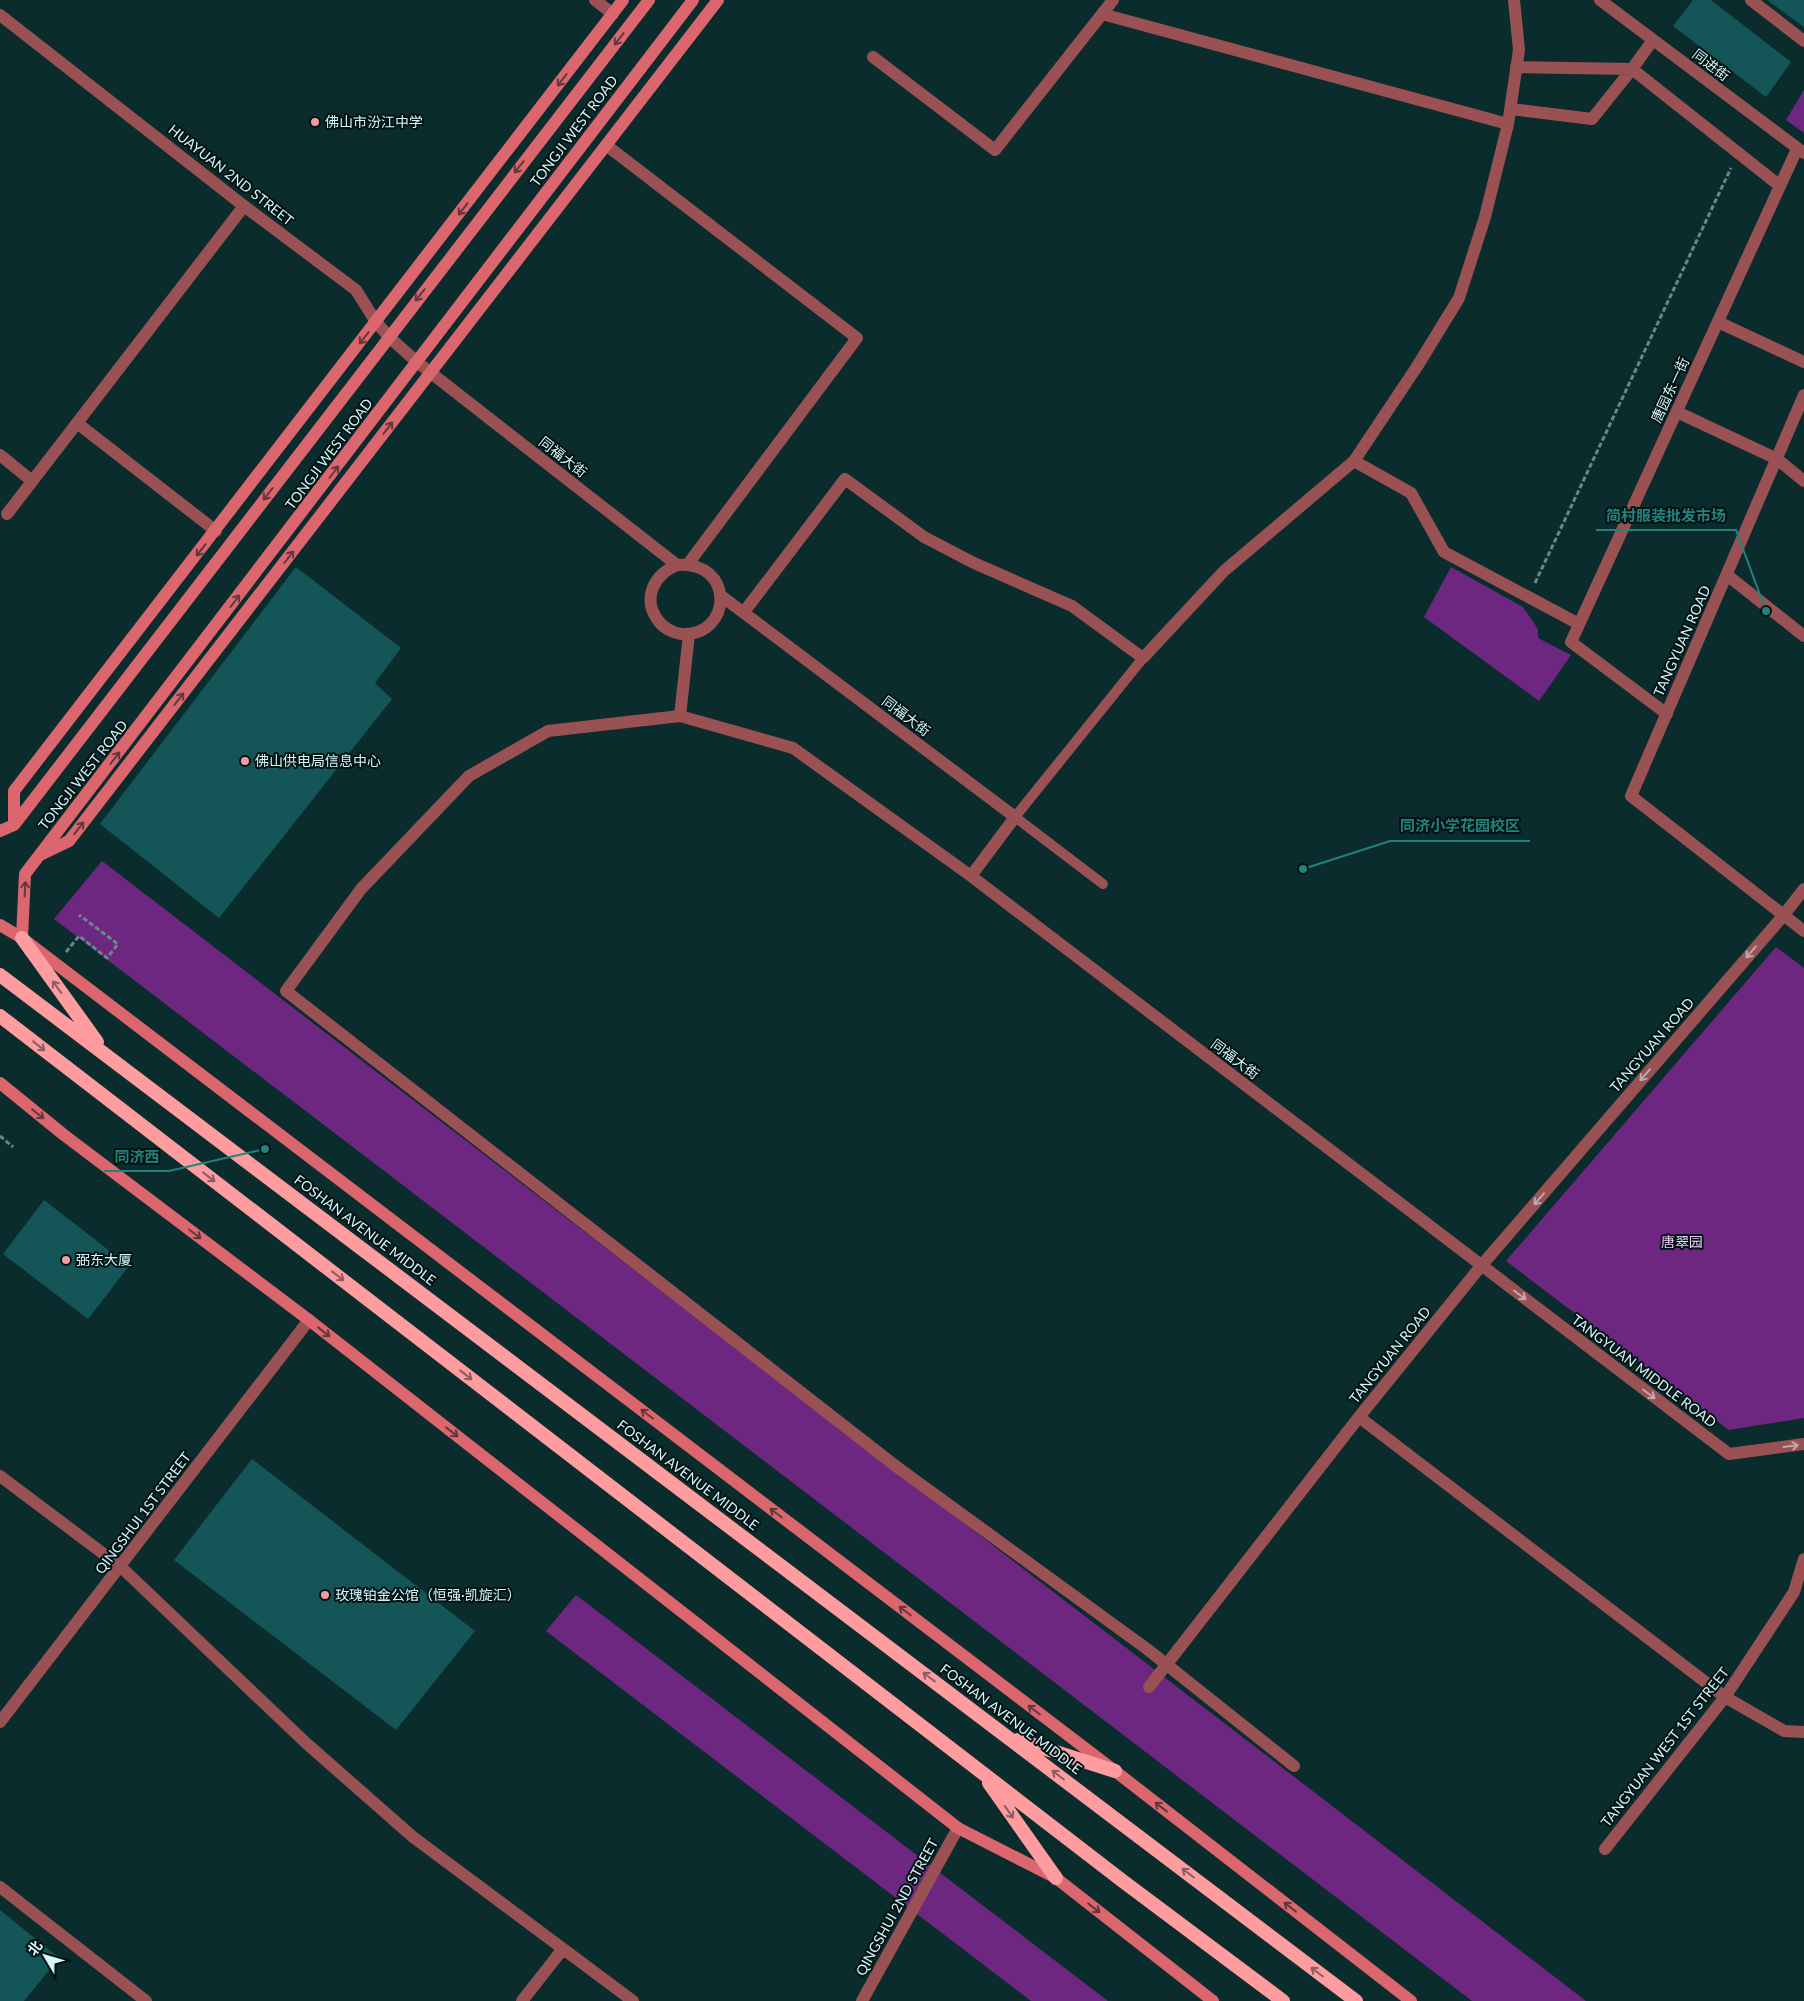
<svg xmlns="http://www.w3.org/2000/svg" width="1804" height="2001" viewBox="0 0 1804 2001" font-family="Lato,'Noto Sans SC',sans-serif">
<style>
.park{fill:#6e2781}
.building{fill:#145658}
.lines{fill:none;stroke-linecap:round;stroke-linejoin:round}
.path{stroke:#678788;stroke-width:3;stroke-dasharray:5 2.5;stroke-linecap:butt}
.service{stroke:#9a5154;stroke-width:10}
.minor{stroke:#9a5154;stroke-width:12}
.tertiary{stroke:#9a5154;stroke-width:12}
.secondary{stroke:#dc666e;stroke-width:12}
.trunk{stroke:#fe9c9f;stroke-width:14}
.oneway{stroke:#63383c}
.oneway2{stroke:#bcabad}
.oneway3{stroke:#8c5e60}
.poi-dot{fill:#f59b9d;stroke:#001314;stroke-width:2}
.labels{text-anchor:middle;stroke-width:4;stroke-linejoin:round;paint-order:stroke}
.street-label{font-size:14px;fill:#d7f5f6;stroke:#001314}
.poi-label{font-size:14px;fill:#d7f5f6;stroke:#001314;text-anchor:start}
.park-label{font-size:14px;fill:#efcafa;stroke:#001314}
.leader{fill:none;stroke:#23837c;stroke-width:2}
.callout-dot{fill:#23837c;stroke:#001314;stroke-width:2}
.callout-label{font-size:15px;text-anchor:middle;font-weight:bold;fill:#23837c;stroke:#001314;stroke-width:4;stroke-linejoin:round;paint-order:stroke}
</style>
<rect width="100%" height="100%" fill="#0b2c2d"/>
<path class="park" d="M 1804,90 L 1804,133 L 1786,120 Z
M 1451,567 L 1523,607 L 1538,629 L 1538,638 L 1571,655 L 1539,701 L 1424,617 Z
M 102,861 L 1586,2001 L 1472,2001 L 54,919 Z
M 1776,947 L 1804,968 L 1804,1418 L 1729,1430 L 1506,1261 Z
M 576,1595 L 1108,2001 L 1031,2001 L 546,1631 Z"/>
<path class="building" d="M 1693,0 L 1711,0 L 1791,62 L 1766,97 L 1673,26 Z
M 1767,0 L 1804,0 L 1804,27 Z
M 296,567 L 401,648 L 375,683 L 392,699 L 219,918 L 100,824 Z
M 44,1200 L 129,1266 L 88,1319 L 3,1254 Z
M 252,1459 L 475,1631 L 396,1730 L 174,1560 Z
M 0,1910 L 59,1958 L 24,2001 L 0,2001 Z"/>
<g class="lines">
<path class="path" d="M 1535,583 L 1731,168
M 66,952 L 79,936 L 107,958 L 118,944 L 79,915
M 0,1136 L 13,1147"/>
<path class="service" d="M 1103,884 L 1015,817 L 1143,658"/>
<path class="minor" d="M 595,0 L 613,14
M 1600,0 L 1804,153
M 1751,0 L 1804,41
M 1102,14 L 1508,124
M 873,57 L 995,150 L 1113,0
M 1516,67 L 1632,69 L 1653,40
M 1511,109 L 1592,119 L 1632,69 L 1780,186
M 606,145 L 857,338 L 688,564
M 1718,322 L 1804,362
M 1677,412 L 1777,459 L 1804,481
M 77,423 L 216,531
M 0,455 L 32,481
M 1354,461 L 1411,493 L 1444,552 L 1579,624
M 7,514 L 244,206
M 1727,575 L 1804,636
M 744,612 L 845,479 L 924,537 L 974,563 L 1072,606 L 1143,658 L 1224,571 L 1354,461 L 1418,365 L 1459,298 L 1485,217 L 1508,124 L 1519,50 L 1514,0
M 1667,714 L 1571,642 L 1797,149
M 680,716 L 548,731 L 469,776 L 361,889 L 286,991 L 897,1467 L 1147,1649 L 1294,1766
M 1783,916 L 1804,889
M 1359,1417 L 1725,1697 L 1784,1731 L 1804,1732
M 0,1476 L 121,1567 L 306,1743 L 413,1837 L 633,2001
M 1149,1687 L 1359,1417 L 1481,1266
M 1605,1849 L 1725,1697 L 1794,1592 L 1804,1559
M 0,1887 L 146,2001
M 522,2001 L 562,1950"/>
<path class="tertiary" d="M 0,15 L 244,206 L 356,290 L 376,322 L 389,337 L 417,362 L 677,565 C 735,560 733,636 682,634 C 672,633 662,627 657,619 C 642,597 655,574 677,565
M 1804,395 L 1631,796 L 1804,931
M 720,595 L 1015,817 L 971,876 L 1729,1454 L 1804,1444
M 689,634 L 680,716 L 793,748 L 971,876
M 1481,1266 L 1783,916
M 0,1722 L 309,1320
M 862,2001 L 958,1828"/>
<path class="secondary" d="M 14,825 L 14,791 L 623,0
M 0,831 L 14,825 L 649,0
M 42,854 L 69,841 L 718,0
M 0,925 L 22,938 L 1115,1771 L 1411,2001
M 22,938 L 25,874 L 693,0
M 0,1083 L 64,1135 L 309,1320 L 958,1828 L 1056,1878 L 1213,2001"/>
<path class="trunk" d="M 22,938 L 97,1042
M 0,975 L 1356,2001
M 0,1016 L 1124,1882 L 1283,2001
M 1018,1740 L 1115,1771
M 989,1783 L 1056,1878"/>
</g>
<defs><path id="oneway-shaft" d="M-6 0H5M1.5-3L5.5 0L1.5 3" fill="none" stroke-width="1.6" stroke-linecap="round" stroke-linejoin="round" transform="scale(1.25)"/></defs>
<g class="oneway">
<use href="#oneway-shaft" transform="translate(619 39) rotate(128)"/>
<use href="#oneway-shaft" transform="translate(562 80) rotate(128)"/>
<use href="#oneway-shaft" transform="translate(519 167) rotate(128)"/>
<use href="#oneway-shaft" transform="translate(463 209) rotate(128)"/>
<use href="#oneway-shaft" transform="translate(420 295) rotate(128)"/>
<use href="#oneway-shaft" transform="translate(364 338) rotate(128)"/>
<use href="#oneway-shaft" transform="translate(388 428) rotate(-52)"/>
<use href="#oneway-shaft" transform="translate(334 472) rotate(-53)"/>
<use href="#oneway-shaft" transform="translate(268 494) rotate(128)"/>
<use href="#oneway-shaft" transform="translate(201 550) rotate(128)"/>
<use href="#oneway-shaft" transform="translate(289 557) rotate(-52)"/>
<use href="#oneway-shaft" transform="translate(235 601) rotate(-53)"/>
<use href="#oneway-shaft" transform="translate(179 699) rotate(-52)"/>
<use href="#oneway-shaft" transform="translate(115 758) rotate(-52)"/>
<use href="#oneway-shaft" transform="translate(79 828) rotate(-52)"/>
<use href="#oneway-shaft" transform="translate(25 889) rotate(-87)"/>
<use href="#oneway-shaft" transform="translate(38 1114) rotate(39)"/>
<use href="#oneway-shaft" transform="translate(195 1234) rotate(37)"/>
<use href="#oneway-shaft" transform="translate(324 1332) rotate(38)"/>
<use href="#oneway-shaft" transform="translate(647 1414) rotate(-143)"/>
<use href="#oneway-shaft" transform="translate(452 1432) rotate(38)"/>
<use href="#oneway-shaft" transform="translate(776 1513) rotate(-143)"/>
<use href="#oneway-shaft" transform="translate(905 1611) rotate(-143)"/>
<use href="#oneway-shaft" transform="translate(1034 1710) rotate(-143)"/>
<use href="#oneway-shaft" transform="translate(1161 1807) rotate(-142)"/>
<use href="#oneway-shaft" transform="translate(1290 1907) rotate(-142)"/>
<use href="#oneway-shaft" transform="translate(1094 1908) rotate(38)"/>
</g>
<g class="oneway2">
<use href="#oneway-shaft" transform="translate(1751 952) rotate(131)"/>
<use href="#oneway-shaft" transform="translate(1645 1075) rotate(131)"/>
<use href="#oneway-shaft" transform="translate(1539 1199) rotate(131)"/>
<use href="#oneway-shaft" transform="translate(1520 1295) rotate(37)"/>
<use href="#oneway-shaft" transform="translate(1649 1394) rotate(37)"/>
<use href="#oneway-shaft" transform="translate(1791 1446) rotate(-8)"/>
</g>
<g class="oneway3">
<use href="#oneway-shaft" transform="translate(57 987) rotate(-126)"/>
<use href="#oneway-shaft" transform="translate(39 1046) rotate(38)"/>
<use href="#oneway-shaft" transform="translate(209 1177) rotate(38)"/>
<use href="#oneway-shaft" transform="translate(338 1276) rotate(38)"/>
<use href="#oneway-shaft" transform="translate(466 1375) rotate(38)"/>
<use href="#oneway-shaft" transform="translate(929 1677) rotate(-143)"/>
<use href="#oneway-shaft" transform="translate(1058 1775) rotate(-143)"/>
<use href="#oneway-shaft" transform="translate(1009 1812) rotate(55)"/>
<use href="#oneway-shaft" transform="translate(1188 1873) rotate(-143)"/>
<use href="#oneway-shaft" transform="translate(1317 1972) rotate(-143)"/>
</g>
<g class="poi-dot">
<circle cx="315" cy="122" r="5"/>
<circle cx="245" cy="761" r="5"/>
<circle cx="66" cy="1260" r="5"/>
<circle cx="325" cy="1595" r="5"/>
</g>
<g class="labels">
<g class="street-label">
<text transform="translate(1711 65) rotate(37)" y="5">同进街</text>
<text transform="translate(574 131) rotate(-53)" y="5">TONGJI WEST ROAD</text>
<text transform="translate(231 175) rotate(38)" y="5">HUAYUAN 2ND STREET</text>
<text transform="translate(1670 390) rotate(-65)" y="5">唐园东一街</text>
<text transform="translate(329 454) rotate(-53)" y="5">TONGJI WEST ROAD</text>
<text transform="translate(563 457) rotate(38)" y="5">同福大街</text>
<text transform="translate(1682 641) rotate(-66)" y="5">TANGYUAN ROAD</text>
<text transform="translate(906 716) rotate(37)" y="5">同福大街</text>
<text transform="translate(83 775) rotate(-52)" y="5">TONGJI WEST ROAD</text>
<text transform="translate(1652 1045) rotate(-49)" y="5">TANGYUAN ROAD</text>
<text transform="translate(1235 1059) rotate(37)" y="5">同福大街</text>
<text transform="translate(365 1230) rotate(37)" y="5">FOSHAN AVENUE MIDDLE</text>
<text transform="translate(1390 1355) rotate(-51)" y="5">TANGYUAN ROAD</text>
<text transform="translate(1644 1371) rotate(37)" y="5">TANGYUAN MIDDLE ROAD</text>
<text transform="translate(688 1475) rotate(37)" y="5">FOSHAN AVENUE MIDDLE</text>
<text transform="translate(143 1513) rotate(-53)" y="5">QINGSHUI 1ST STREET</text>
<text transform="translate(1011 1719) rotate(37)" y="5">FOSHAN AVENUE MIDDLE</text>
<text transform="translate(1665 1747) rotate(-52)" y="5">TANGYUAN WEST 1ST STREET</text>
<text transform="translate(897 1907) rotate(-61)" y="5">QINGSHUI 2ND STREET</text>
</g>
<g class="poi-label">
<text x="325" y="127">佛山市汾江中学</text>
<text x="255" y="766">佛山供电局信息中心</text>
<text x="76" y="1265">弼东大厦</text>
<text x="335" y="1600">玫瑰铂金公馆（恒强·凯旋汇）</text>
</g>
<g class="park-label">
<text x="1682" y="1247">唐翠园</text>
</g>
</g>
<path class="leader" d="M1766 611L1736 530H1596M1303 869L1390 841H1530M265 1149L169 1171H104"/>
<g class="callout-dot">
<circle cx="1766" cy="611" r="5"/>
<circle cx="1303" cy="869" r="5"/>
<circle cx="265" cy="1149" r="5"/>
</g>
<g class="callout-label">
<text x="1666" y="521">简村服装批发市场</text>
<text x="1460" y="831">同济小学花园校区</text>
<text x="137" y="1162">同济西</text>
</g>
<g transform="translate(45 1956) rotate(308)" stroke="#001314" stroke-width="4" paint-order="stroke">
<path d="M0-4L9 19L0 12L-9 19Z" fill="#d7f5f6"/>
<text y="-8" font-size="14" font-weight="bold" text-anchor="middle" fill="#d7f5f6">北</text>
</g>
</svg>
